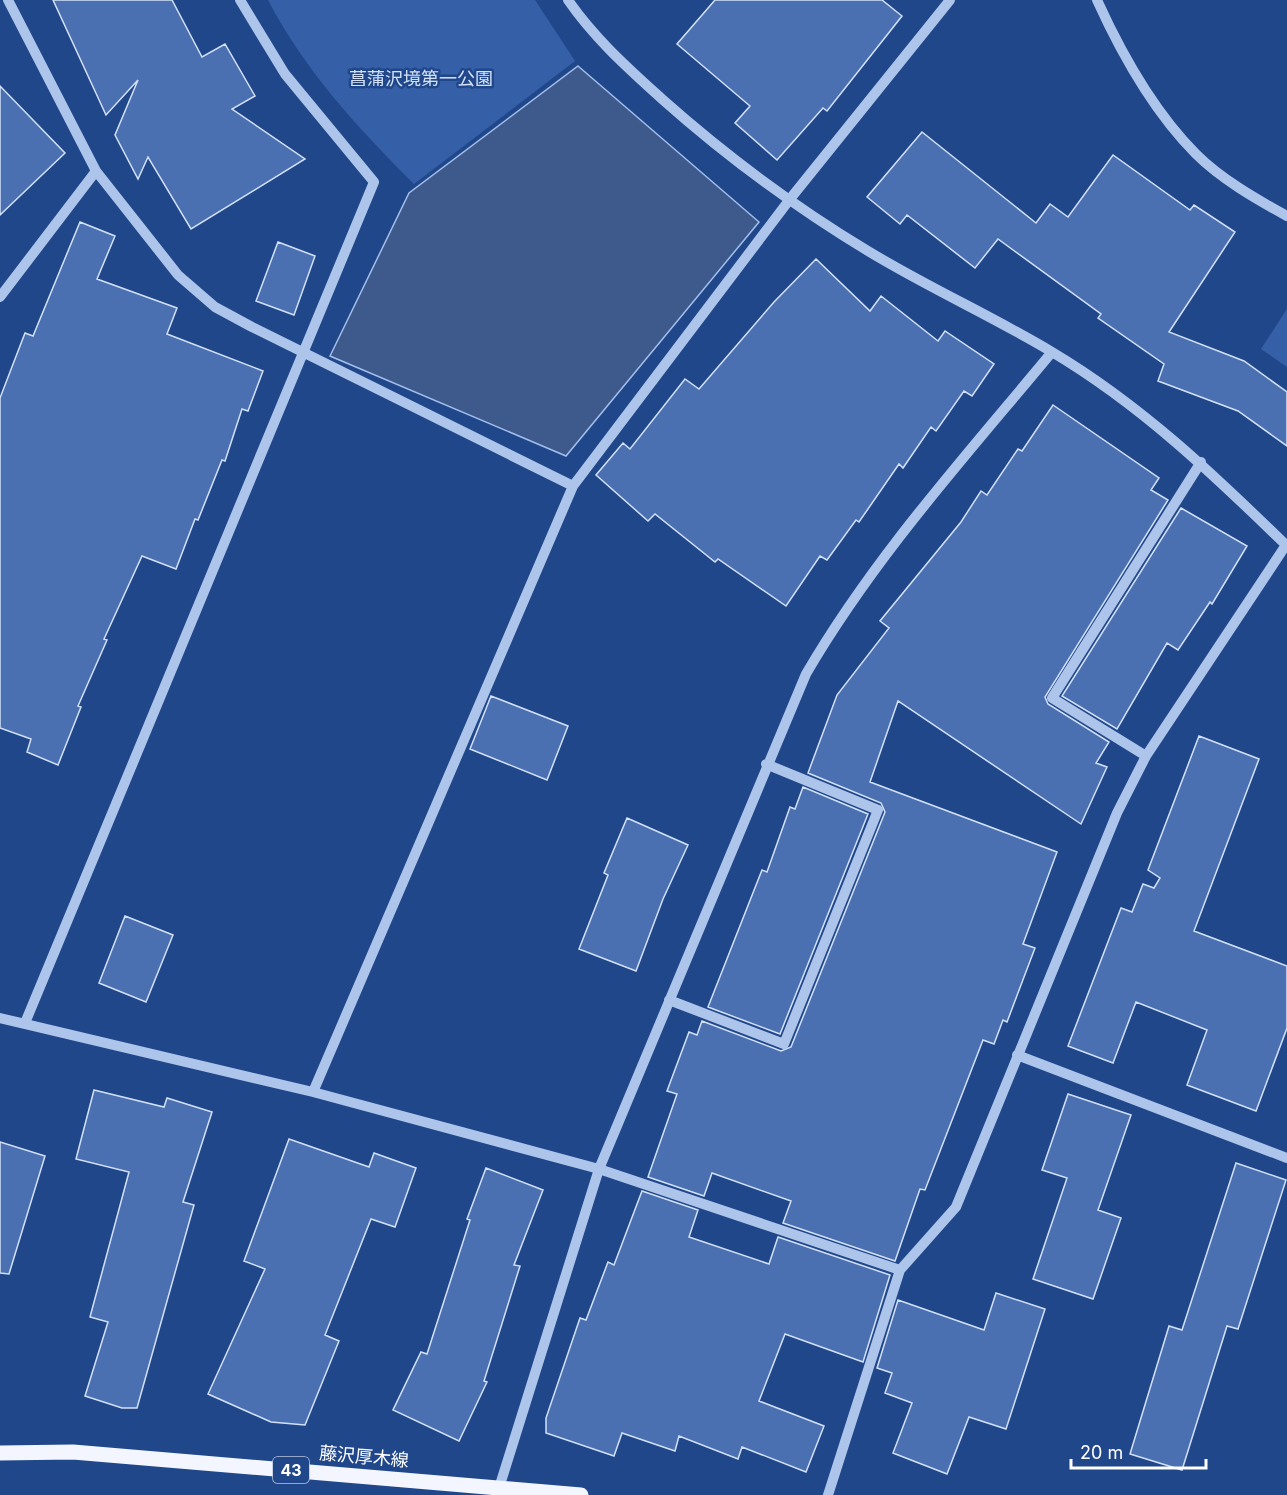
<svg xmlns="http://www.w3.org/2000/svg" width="1287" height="1495" viewBox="0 0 1287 1495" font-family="Inter,'Noto Sans JP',sans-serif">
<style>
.green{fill:#3560a8}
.water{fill:#3e598b;stroke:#a2bfec;stroke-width:1.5}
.building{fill:#4a70b2;stroke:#d3e1f8;stroke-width:1.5}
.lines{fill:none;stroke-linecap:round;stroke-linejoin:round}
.minor{stroke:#aec5eb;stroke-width:10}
.major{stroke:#f3f6fe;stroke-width:15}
.labels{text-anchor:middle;stroke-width:5;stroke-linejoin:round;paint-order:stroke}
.shield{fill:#21478b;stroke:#bcc8dc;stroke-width:1.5}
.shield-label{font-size:16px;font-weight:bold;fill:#fff}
.park-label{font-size:18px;fill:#d3e1f8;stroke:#21478b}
.street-label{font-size:18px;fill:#fff;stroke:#21478b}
</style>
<rect width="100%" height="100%" fill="#21478b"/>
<path class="green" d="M 268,0 L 535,0 L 575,61 L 414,184 C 358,128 305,71 268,0 Z
M 1287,309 L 1287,367 L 1261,349 Z"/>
<path class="water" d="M 578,66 L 759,222 L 566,456 L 330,356 L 409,193 Z"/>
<path class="building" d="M 53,0 L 172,0 L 202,57 L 225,44 L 255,96 L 232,109 L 305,159 L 191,229 L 148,157 L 138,179 L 115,135 L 138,80 L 106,115 Z
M 715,0 L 882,0 L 902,16 L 827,111 L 823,108 L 777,160 L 735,123 L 750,106 L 677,44 Z
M 0,86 L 65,153 L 0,215 Z
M 922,132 L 1036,223 L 1050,204 L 1068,217 L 1113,155 L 1190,210 L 1194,205 L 1235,232 L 1169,332 L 1244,361 L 1287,392 L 1287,446 L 1238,411 L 1158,381 L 1164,364 L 1098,318 L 1101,314 L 998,239 L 975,268 L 907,215 L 900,224 L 867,197 Z
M 80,222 L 115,236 L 97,279 L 177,308 L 167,334 L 263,371 L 248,411 L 242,409 L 225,461 L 222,460 L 198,520 L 195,519 L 176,569 L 142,556 L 104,639 L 107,640 L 78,706 L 81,707 L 58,765 L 27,752 L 31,739 L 0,728 L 0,398 L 25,333 L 33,336 Z
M 278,242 L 315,256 L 294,315 L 256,301 Z
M 816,259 L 870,311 L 881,296 L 938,341 L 945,331 L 994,364 L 972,396 L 964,391 L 936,431 L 931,427 L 903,468 L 899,464 L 859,522 L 856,520 L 827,560 L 820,556 L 786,606 L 718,559 L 715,562 L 655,514 L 648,521 L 596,475 L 623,443 L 630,449 L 685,379 L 699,389 L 774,302 Z
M 1053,405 L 1159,478 L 1151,490 L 1168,500 L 1045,697 L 1048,704 L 1109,742 L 1096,763 L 1107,767 L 1081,824 L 898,701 L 870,782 L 1057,852 L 1023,944 L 1035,948 L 1007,1022 L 1003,1020 L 994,1044 L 983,1040 L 925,1190 L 920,1189 L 895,1261 L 783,1223 L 791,1201 L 712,1173 L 704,1196 L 648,1177 L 677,1094 L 667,1091 L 689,1032 L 697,1035 L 702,1021 L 781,1051 L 791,1047 L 885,812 L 881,803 L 808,773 L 837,695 L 889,628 L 880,621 L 961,522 L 981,491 L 987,495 L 1018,449 L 1022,451 Z
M 1181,508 L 1247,546 L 1212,604 L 1210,602 L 1178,650 L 1167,643 L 1117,729 L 1062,696 Z
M 491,696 L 568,726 L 547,780 L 470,749 Z
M 1199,736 L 1259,759 L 1194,931 L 1287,966 L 1287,1028 L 1256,1111 L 1187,1085 L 1207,1030 L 1136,1002 L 1113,1063 L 1068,1046 L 1121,908 L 1132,912 L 1143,884 L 1154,888 L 1160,878 L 1148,870 Z
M 803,787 L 868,814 L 780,1034 L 708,1007 L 762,870 L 767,872 L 790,807 L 795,809 Z
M 627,818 L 688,845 L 663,899 L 636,971 L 579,949 L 608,875 L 604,873 Z
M 125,916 L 173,935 L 146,1002 L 99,983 Z
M 94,1090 L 164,1107 L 167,1098 L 212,1112 L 183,1202 L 194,1205 L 137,1408 L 122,1408 L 85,1396 L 108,1322 L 90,1317 L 129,1172 L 76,1159 Z
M 1068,1094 L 1131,1115 L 1098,1210 L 1121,1218 L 1093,1299 L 1033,1279 L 1067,1178 L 1042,1170 Z
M 289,1139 L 369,1167 L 374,1153 L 416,1168 L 395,1227 L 371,1219 L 325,1335 L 339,1341 L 305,1425 L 271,1422 L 208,1394 L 265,1269 L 244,1261 Z
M 0,1142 L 45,1156 L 9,1274 L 0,1273 Z
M 1236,1163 L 1286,1180 L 1238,1329 L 1227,1326 L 1182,1470 L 1130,1454 L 1169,1326 L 1182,1330 Z
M 486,1168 L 543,1190 L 514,1265 L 520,1266 L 484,1381 L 487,1382 L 459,1441 L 393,1410 L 421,1352 L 427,1354 L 470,1220 L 467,1219 Z
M 642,1191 L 698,1210 L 689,1237 L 769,1264 L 778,1237 L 890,1275 L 863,1362 L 785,1334 L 759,1401 L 824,1426 L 806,1472 L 742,1447 L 738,1459 L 679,1436 L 675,1451 L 622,1433 L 614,1456 L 546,1433 L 546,1418 L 580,1318 L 586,1320 L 608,1262 L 614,1265 Z
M 996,1293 L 1045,1309 L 1006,1429 L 969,1417 L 947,1474 L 893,1453 L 912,1403 L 885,1393 L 892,1373 L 877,1368 L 898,1300 L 984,1330 Z"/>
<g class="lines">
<path class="minor" d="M 8,0 L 96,171 L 178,275 L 215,307 L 252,327 L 573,486
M 568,0 C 594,38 628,68 662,99 C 725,155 795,207 868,251 C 927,287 992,316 1052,352 C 1141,405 1213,474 1287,546
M 1097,0 C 1122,55 1153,111 1196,154 C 1221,179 1256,199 1287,216
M 0,297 L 96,171
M 1146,756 L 1052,698 L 1201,462
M 669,1000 L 784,1044 L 878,810 L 766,764
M 0,1018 L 313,1092 L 599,1169 L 900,1270
M 25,1023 L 374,182 L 285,74 L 240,0
M 1017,1055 L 1287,1158
M 313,1092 L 573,486 L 790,199 L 950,0
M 499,1488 L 599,1169 L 806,674 C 875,556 965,457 1052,352
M 828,1495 L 900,1270 L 956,1207 L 1117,813 L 1146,756 L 1286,545"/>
<path class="major" d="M 0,1453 L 73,1452 L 581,1495"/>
</g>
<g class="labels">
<rect class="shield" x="273" y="1457" width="36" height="26" rx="4.5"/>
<g class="shield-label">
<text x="291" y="1476">43</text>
</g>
<g class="park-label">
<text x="421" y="85">菖蒲沢境第一公園</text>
</g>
<g class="street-label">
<text transform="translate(364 1457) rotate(5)" y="6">藤沢厚木線</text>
</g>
</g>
<path d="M1071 1459v9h135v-9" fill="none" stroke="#ffffff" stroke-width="3"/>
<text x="1080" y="1459" font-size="18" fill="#ffffff" stroke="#21478b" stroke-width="4.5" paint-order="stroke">20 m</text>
</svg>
